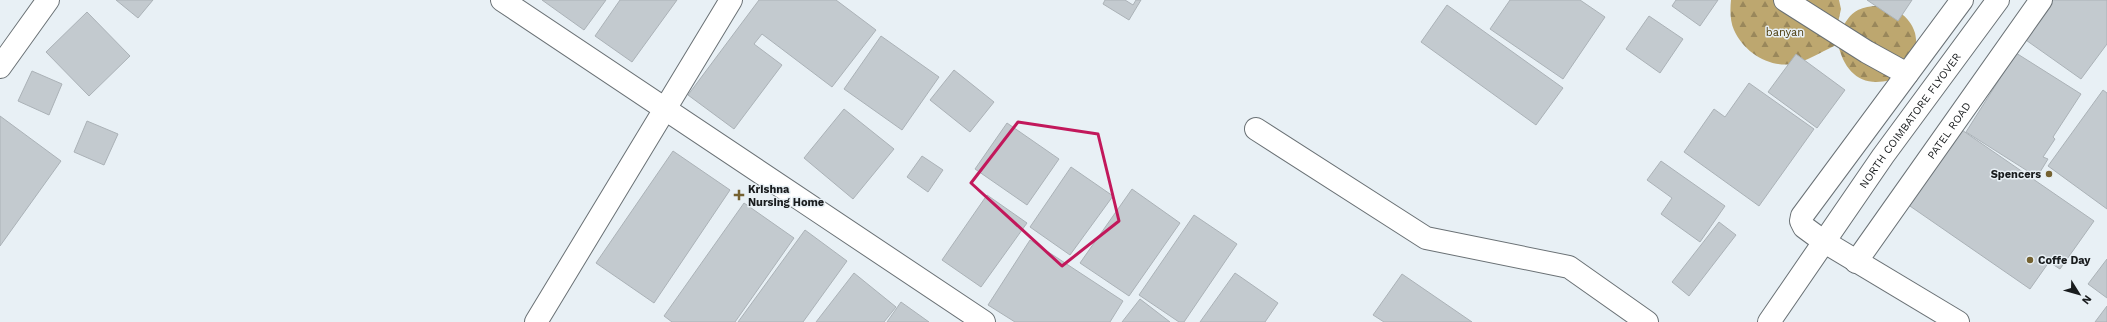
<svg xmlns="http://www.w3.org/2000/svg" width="2107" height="322" viewBox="0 0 2107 322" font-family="'Work Sans',sans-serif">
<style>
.forest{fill:url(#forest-firs)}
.building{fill:#c3cacf;stroke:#abb2b7}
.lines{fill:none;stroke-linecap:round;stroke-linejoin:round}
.street-casing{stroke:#6a7175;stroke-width:24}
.secondary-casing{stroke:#6a7175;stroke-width:24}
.primary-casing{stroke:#6a7175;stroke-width:24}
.street{stroke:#fff;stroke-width:22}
.secondary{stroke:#fff;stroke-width:22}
.primary{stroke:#fff;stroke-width:22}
.marked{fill:none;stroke:#c2185b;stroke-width:3;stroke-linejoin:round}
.poi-dot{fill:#756231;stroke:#e8f0f5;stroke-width:1.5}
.labels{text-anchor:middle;stroke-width:3;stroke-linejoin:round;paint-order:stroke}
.park-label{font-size:11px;fill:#4b3b0c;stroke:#e8f0f5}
.street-label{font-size:11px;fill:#191c1e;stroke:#e8f0f5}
.poi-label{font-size:11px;font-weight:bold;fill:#191c1e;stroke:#e8f0f5;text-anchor:start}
</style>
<defs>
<pattern id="forest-firs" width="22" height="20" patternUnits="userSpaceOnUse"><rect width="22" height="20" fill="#bda76f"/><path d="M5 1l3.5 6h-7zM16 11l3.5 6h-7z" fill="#99875b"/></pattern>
</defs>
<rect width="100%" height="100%" fill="#e8f0f5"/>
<path class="forest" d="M 1731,0 L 1839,0 L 1841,9 L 1837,27 L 1841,31 C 1845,22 1850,14 1858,10 C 1880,0 1908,9 1915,33 C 1916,38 1917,45 1916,51 C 1914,56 1908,61 1904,65 C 1901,70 1896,79 1890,80 C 1861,88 1844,71 1838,44 C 1825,50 1811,59 1797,63 C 1772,70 1744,53 1734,30 C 1730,21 1730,10 1731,0 Z"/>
<path class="building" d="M 116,0 L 153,0 L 138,18 Z
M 542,0 L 606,0 L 584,30 Z
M 620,0 L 677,0 L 632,62 L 595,36 Z
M 759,0 L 836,0 L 876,30 L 832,87 L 762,34 L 754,44 L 782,65 L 734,129 L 688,95 Z
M 1105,0 L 1125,0 L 1133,5 L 1136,0 L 1141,0 L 1129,20 L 1103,4 Z
M 1510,0 L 1580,0 L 1605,17 L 1563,79 L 1490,29 Z
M 1676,0 L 1718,0 L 1700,26 L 1672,6 Z
M 1867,0 L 1912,0 L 1898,21 Z
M 2051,0 L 2107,0 L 2107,44 L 2081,79 L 2023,38 Z
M 1447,5 L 1563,88 L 1536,125 L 1421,42 Z
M 87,12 L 130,56 L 89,96 L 46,52 Z
M 1649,16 L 1683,39 L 1660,73 L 1626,49 Z
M 881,36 L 939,77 L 902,130 L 844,89 Z
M 2016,53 L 2081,94 L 2053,137 L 2055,139 L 2043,157 L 2048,159 L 2037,177 L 1966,132 Z
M 1796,54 L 1845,90 L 1817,128 L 1768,92 Z
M 954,70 L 994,102 L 970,132 L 930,100 Z
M 32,71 L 62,84 L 49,115 L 18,101 Z
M 1749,83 L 1814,129 L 1759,206 L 1684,152 L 1714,109 L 1725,117 Z
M 2103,90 L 2107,93 L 2107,209 L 2048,166 Z
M 844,109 L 894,149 L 853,199 L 804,158 Z
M 0,116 L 61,161 L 0,246 Z
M 87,121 L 118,134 L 104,165 L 74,152 Z
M 1007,123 L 1059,159 L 1027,205 L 975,169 Z
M 1959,128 L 2094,221 L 2060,269 L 2049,262 L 2030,289 L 1907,204 Z
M 673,151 L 730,190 L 654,303 L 596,263 Z
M 922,156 L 943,170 L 928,192 L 907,177 Z
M 1661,161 L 1725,206 L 1700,242 L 1661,214 L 1672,198 L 1647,180 Z
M 1071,167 L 1113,196 L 1070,255 L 1030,227 Z
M 1132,189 L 1180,223 L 1129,296 L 1080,263 Z
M 987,195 L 1027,223 L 981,287 L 942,260 Z
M 744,203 L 794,238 L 735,322 L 672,322 L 664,316 Z
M 1194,215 L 1237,244 L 1184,322 L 1179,322 L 1139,295 Z
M 1719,222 L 1736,235 L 1689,296 L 1672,282 Z
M 805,230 L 847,261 L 803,322 L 738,322 Z
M 1030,240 L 1123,301 L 1110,322 L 1015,322 L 988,305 Z
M 2107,259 L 2107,298 L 2088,284 Z
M 854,273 L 896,307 L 884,322 L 816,322 Z
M 1235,273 L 1278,303 L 1265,322 L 1200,322 Z
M 1402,274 L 1472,322 L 1384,322 L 1373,315 Z
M 1140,299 L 1170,322 L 1122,322 Z
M 901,302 L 929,322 L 887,322 Z
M 2107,306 L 2107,322 L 2095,322 Z"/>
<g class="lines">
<g class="street-casing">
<path id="street" d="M 502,0 L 984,322
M 1785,0 L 1867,52 L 1907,74
M 0,67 L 48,0
M 1256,129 L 1426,238 L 1569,267 L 1647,322
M 536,322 L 731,0"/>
</g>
<g class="secondary-casing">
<g id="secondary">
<path d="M 1823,241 L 1804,227 L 1801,221 L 1802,216 L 1962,0"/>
<path id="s1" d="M 1856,262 L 2041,0"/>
</g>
</g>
<g class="primary-casing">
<g id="primary">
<path d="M 1823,241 L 1958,322"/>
<path id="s2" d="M 1769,322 L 1883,156 L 1998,0"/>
</g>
</g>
<use href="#street" class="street"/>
<use href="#secondary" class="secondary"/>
<use href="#primary" class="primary"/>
</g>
<path class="marked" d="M 1018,122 L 1098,134 L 1119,221 L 1062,266 L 971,183 Z"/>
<g class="poi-dot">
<circle cx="2049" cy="174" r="4"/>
<path d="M737 189h4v4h4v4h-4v4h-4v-4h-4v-4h4z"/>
<circle cx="2030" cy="260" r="4"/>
</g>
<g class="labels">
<g class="park-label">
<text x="1785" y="36">banyan</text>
</g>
<g class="street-label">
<text dy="4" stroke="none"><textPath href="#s2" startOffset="246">NORTH COIMBATORE FLYOVER</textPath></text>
<text dy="4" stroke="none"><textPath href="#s1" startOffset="161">PATEL ROAD</textPath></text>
</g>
<g class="poi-label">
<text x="2041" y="178" text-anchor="end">Spencers</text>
<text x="748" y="193">Krishna<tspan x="748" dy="13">Nursing Home</tspan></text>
<text x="2038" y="264">Coffe Day</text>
</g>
</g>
<g transform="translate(2079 294) rotate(127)" stroke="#e8f0f5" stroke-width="3" paint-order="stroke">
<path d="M0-3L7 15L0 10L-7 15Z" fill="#191c1e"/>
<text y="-6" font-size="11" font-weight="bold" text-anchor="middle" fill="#191c1e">N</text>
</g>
</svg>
